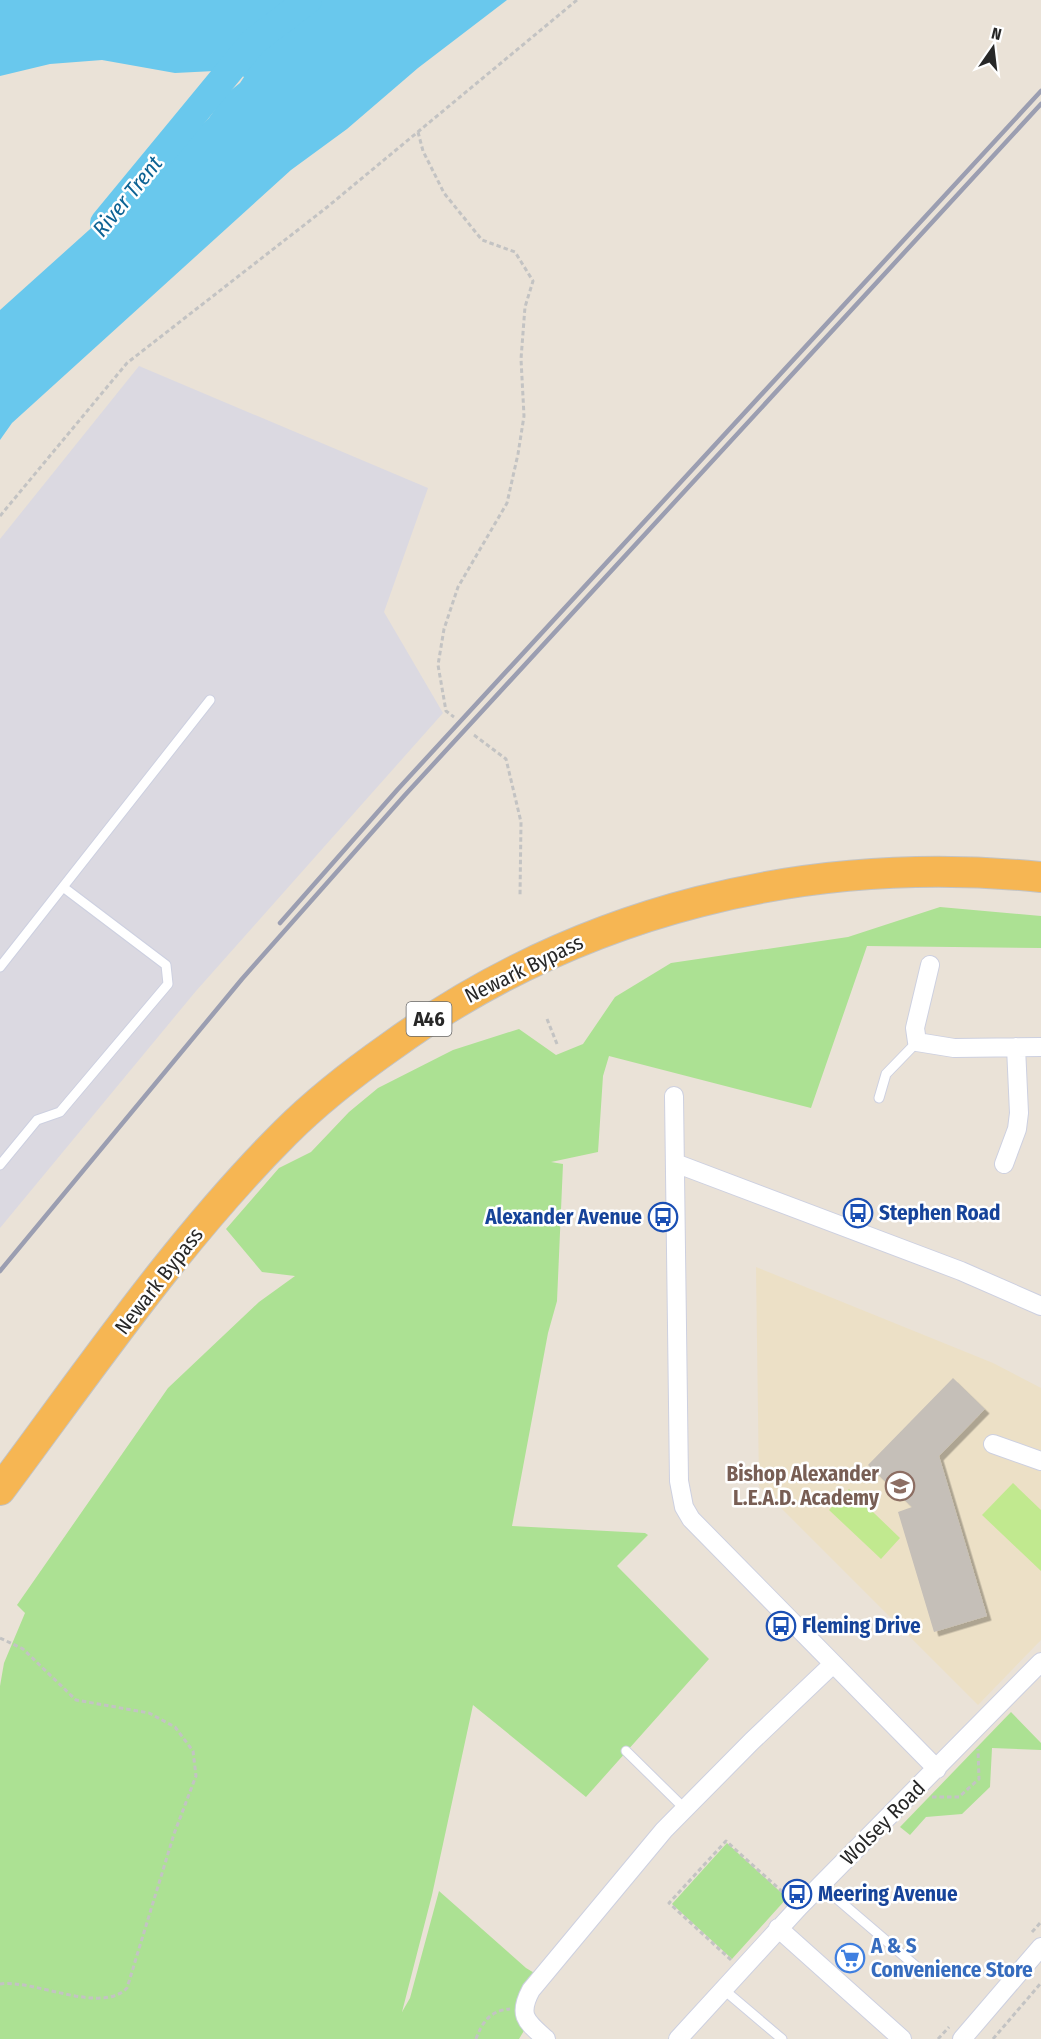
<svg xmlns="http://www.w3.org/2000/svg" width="1041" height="2039" viewBox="0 0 1041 2039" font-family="'Fira Sans Condensed',sans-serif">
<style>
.industrial{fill:#dbd9e1}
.education{fill:#ece0c6}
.green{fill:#ace193}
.pitch{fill:#c1e98f}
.water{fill:#69c8ed}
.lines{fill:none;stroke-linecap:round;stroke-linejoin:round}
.river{stroke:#69c8ed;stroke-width:28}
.building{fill:#c5bfb8;filter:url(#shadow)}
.service-casing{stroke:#cdd0e0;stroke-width:11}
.minor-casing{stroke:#cdd0e0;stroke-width:20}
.trunk-casing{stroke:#c3c3c3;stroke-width:32}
.path{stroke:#c3c3c3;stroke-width:3;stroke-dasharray:4.5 3;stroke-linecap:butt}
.service{stroke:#fff;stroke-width:9}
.minor{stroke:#fff;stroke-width:18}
.trunk{stroke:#f6b653;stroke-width:30}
.rail{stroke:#9b9eb1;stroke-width:4.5}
.labels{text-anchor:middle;stroke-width:5;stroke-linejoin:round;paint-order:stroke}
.shield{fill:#fff;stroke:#686868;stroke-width:1.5}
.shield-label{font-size:20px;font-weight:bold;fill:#272727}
.street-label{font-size:21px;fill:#272727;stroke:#fff}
.transit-label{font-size:21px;font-weight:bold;fill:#164399;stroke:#fff;text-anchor:start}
.education-label{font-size:21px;font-weight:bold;fill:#785e54;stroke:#fff;text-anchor:end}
.shop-label{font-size:21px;font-weight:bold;fill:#366cbe;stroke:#fff;text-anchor:start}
.water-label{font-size:22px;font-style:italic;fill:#0d6394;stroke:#fff}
</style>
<defs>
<filter id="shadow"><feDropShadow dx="4.5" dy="4.5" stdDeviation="0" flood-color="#0004"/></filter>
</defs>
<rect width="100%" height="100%" fill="#eae2d7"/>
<path class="industrial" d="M 139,366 L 428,488 L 384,612 L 443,713 L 196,991 L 0,1228 L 0,539 Z"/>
<path class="education" d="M 756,1267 L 993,1363 L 1041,1388 L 1041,1640 L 978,1705 L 759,1486 Z"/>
<path class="green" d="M 940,907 L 1041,916 L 1041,948 L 867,946 L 811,1108 L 609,1056 L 603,1076 L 598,1152 L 551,1162 L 563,1164 L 557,1301 L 548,1333 L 512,1526 L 645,1533 L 648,1535 L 617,1566 L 709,1659 L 586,1797 L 473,1705 L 432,1895 L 402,2012 L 410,1998 L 439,1891 L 526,1968 L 541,1977 L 528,2024 L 519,2039 L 0,2039 L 0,1686 L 4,1663 L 25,1613 L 17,1605 L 168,1388 L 259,1302 L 295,1276 L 262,1272 L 226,1229 L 279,1168 L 311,1152 L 349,1112 L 378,1088 L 453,1050 L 519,1029 L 556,1055 L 583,1044 L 615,997 L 671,963 L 848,937 Z
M 1011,1712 L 1041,1743 L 1041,1750 L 992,1748 L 990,1787 L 962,1814 L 926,1817 L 910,1835 L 900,1827 Z
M 727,1843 L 787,1898 L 732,1959 L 672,1904 Z"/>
<path class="pitch" d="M 1013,1483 L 1041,1510 L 1041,1571 L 982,1515 Z
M 849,1489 L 900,1538 L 881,1559 L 829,1510 Z"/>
<path class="water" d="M 0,0 L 507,0 L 418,68 L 347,129 L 291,170 L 12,423 L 0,440 L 0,310 L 158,168 L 209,118 L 225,95 L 240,83 L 244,77 L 234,70 L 175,73 L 102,60 L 50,64 L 0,76 Z"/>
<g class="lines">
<path class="river" d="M 104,223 L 254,41 L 308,0"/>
</g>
<path class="building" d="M 953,1378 L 985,1409 L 939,1456 L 987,1616 L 934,1632 L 898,1512 L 912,1507 L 868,1465 Z"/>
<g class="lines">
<g class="service-casing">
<path id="service" d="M 0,967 L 210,700
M 879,1098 L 886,1074 L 917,1042
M 0,1165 L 37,1120 L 60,1112 L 168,984 L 166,965 L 63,887
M 626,1751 L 685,1809
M 821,1885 L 925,1974
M 723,1989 L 782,2039"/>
</g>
<g class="minor-casing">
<path id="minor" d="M 930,965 L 915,1028 L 917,1042 L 954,1048 L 1041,1047
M 674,1096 L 679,1481 L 684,1507 L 691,1519 L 937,1769
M 675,1163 L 961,1271 L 1041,1306
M 1004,1164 L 1017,1129 L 1019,1113 L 1016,1047
M 993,1444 L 1041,1461
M 778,1928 L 902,2039
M 546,2039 C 527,2022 517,2016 531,1990 L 664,1830 L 752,1741 L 833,1664
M 678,2039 L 799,1907 L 1041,1662
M 962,2039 L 1041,1947"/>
</g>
<g class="trunk-casing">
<path id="trunk" d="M 0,1490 C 91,1368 178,1240 285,1133 C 317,1101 353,1073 390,1047 C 580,909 808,854 1041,877"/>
</g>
<path class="path" d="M 418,132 L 423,151 L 444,193 L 482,240 L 515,252 L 533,281 L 525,307 L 521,359 L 524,416 L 518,454 L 507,503 L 458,587 L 444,629 L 438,665 L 446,711 L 454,717
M 0,516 L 127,363 L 326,208 L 577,0
M 474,735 L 506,759 L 521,822 L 520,896
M 547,1019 L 557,1044
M 0,1638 L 23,1649 L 76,1700 L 149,1713 L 175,1727 L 193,1751 L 196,1776 L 174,1834 L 127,1988 C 101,2015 34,1979 0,1984
M 932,1797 L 959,1797 L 979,1779 L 978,1749
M 1032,1932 L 1041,1922
M 731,1960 L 669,1903 L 726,1841 L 787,1896
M 476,2039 C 482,2022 491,2010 510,2009
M 938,2039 L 949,2027
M 993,2039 L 1041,1983"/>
<use href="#service" class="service"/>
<use href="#minor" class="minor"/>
<use href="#trunk" class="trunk"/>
<path class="rail" d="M 280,923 L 398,789 L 1041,91
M 0,1271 L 242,979 L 405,795 L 1041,104"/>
</g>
<defs>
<g id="bus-ring" transform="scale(1.5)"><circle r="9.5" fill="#fff" stroke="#1a4fb4" stroke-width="1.5"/><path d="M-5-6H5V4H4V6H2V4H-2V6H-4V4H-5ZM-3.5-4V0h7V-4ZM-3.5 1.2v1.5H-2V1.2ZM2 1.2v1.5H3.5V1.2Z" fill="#1a4fb4"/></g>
<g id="school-ring" transform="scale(1.5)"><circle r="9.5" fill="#fff" stroke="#8d6e63" stroke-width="1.5"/><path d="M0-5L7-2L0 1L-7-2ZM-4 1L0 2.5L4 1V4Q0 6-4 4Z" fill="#8d6e63"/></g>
<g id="supermarket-ring" transform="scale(1.5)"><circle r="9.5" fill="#fff" stroke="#3f7fe0" stroke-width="1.5"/><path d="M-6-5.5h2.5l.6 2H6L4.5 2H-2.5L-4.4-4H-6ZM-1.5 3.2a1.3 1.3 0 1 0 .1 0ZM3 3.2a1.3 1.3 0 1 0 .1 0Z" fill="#3f7fe0"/></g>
</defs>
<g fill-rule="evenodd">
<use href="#bus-ring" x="858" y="1213"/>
<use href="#bus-ring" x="663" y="1217"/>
<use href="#school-ring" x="900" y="1486"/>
<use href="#bus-ring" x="781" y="1626"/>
<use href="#bus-ring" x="797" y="1894"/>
<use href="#supermarket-ring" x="850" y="1958"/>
</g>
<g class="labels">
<rect class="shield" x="406.5" y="1002" width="45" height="34" rx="4.5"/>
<g class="shield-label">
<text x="429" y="1026">A46</text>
</g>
<g class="street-label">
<text transform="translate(524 969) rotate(-26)" y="7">Newark Bypass</text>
<text transform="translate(159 1281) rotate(-52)" y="7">Newark Bypass</text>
<text transform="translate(883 1823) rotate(-45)" y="7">Wolsey Road</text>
</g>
<g class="transit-label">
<text x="879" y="1220">Stephen Road</text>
<text x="642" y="1224" text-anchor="end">Alexander Avenue</text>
<text x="802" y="1633">Fleming Drive</text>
<text x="818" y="1901">Meering Avenue</text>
</g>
<g class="education-label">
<text x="879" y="1481">Bishop Alexander<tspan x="879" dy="24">L.E.A.D. Academy</tspan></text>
</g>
<g class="shop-label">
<text x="871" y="1953">A &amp; S<tspan x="871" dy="24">Convenience Store</tspan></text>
</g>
<g class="water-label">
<text transform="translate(127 196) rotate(-51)" y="8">River Trent</text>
</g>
</g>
<g transform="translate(993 48) rotate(14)" stroke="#ffffff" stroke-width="4.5" paint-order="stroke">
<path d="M0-4.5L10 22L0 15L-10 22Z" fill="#272727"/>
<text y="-9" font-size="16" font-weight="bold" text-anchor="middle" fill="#272727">N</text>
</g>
</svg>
